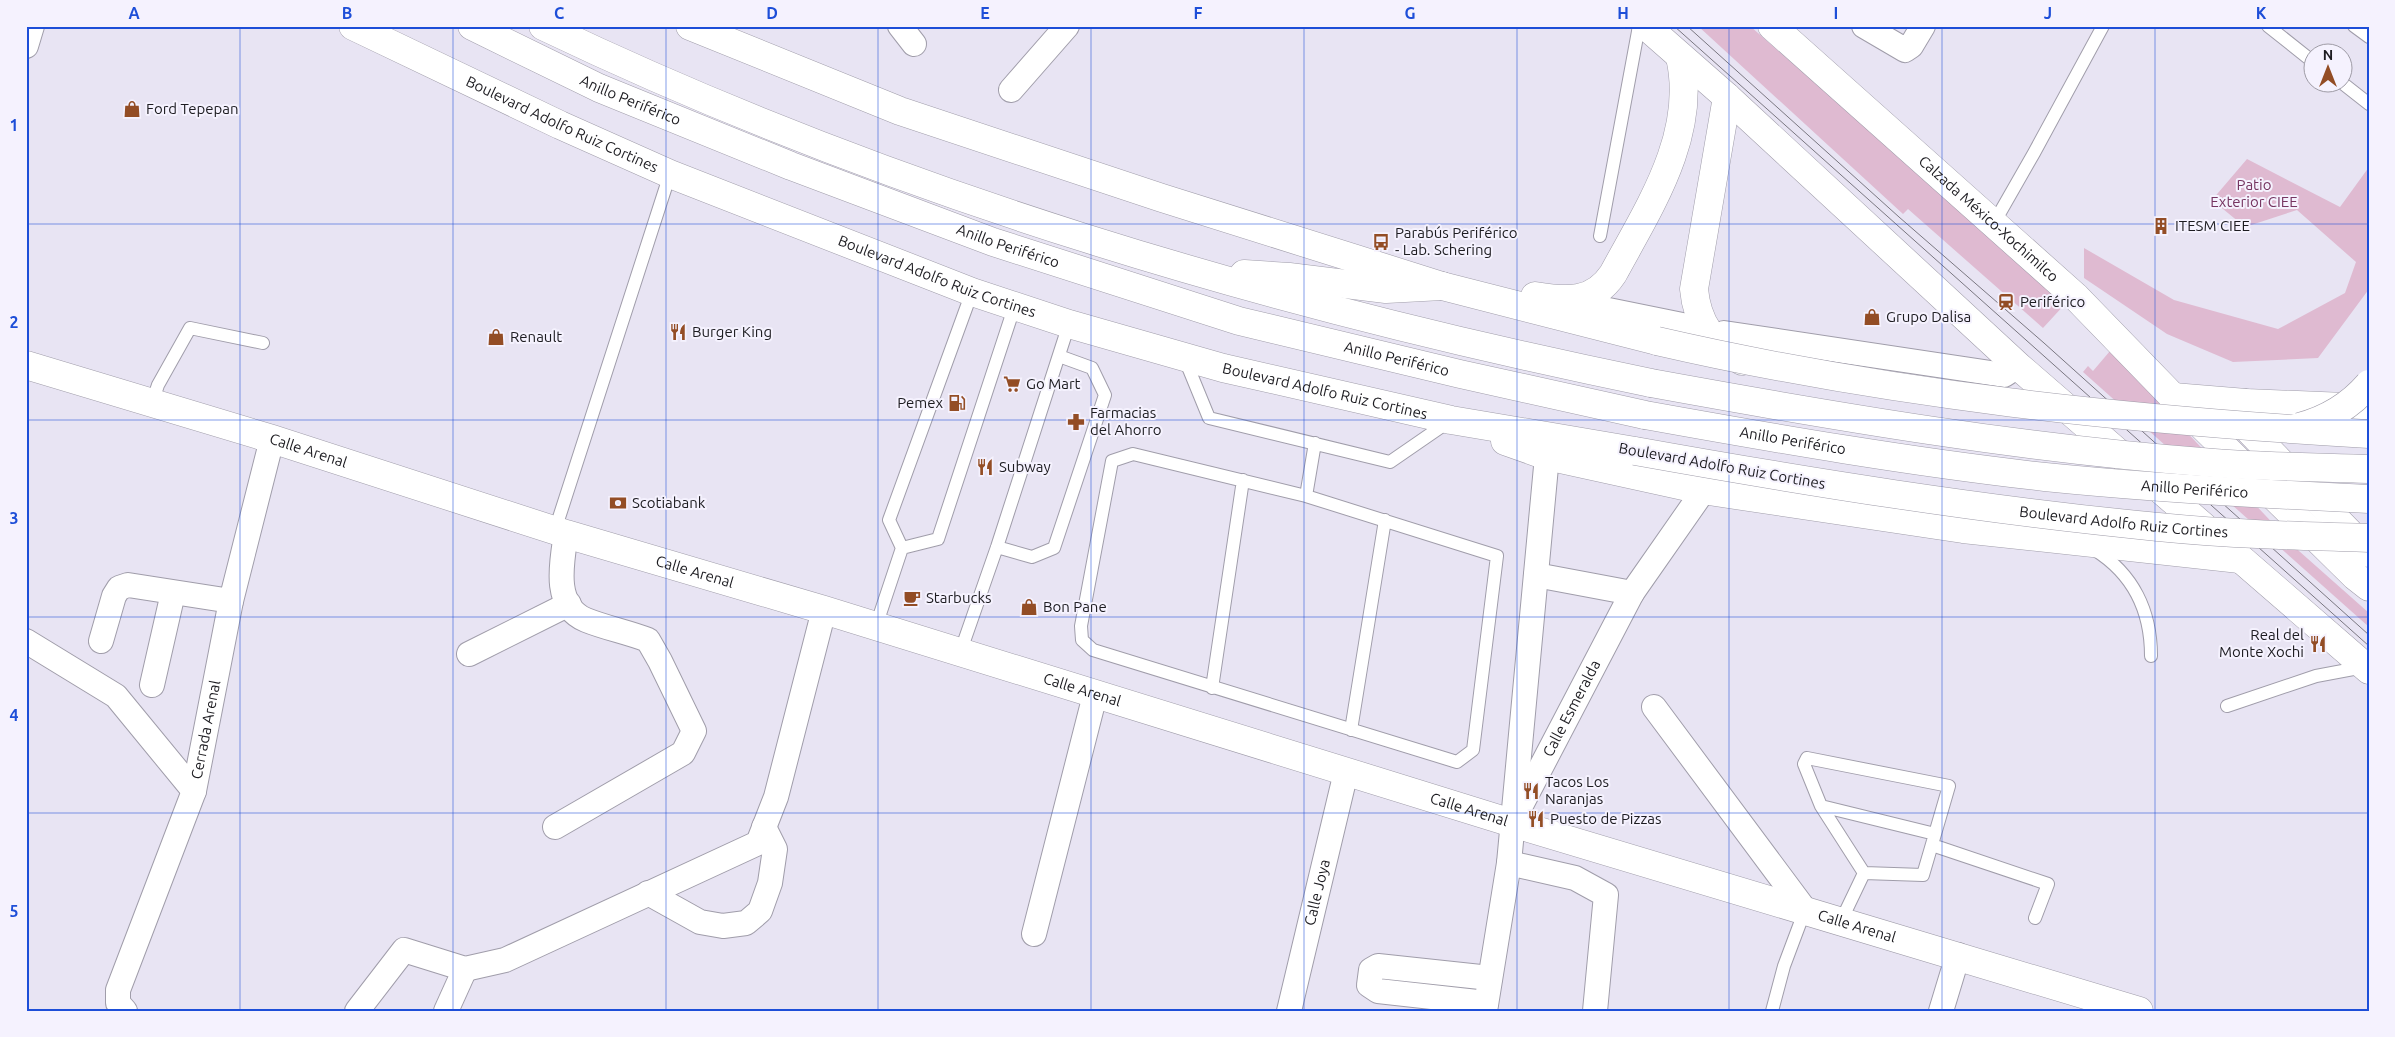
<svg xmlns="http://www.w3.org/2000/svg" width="2395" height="1037" viewBox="0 0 2395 1037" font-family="Ubuntu,sans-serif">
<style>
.green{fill:#dfbad1}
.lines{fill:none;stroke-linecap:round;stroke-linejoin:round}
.service-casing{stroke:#a09daa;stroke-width:14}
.minor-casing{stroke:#a09daa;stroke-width:26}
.tertiary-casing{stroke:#a09daa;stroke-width:29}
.secondary-casing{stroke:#a09daa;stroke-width:29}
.motorway-casing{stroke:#a09daa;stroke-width:29}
.service{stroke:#fff;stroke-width:12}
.minor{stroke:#fff;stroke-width:24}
.tertiary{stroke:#fff;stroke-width:28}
.secondary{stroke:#fff;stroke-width:28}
.motorway{stroke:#fff;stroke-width:28}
.tram{stroke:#7a7781;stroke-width:1}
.secondary-bridge-casing{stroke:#a09daa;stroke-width:29;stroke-linecap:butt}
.motorway-bridge-casing{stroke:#a09daa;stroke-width:29;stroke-linecap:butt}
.secondary-bridge{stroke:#fff;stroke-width:28}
.motorway-bridge{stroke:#fff;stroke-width:28}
.grid{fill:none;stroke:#1d4ed8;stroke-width:1;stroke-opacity:0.55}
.labels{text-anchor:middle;stroke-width:4;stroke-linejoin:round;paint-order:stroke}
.street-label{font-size:15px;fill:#1d1c21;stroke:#f5f2fe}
.poi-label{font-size:15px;fill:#1d1c21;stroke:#f5f2fe;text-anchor:start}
.park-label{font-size:15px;fill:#763561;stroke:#f5f2fe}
.neatline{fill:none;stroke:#1d4ed8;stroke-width:2}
.grid-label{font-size:16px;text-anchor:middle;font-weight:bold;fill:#1d4ed8}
</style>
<rect width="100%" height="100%" fill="#e8e4f3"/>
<path class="green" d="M 1698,26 L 1750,26 L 2066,303 L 2043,328 L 1908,209 L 1903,214 Z
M 2247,159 L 2340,207 L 2369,167 L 2369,289 L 2318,358 L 2233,362 L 2167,334 L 2084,278 L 2084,248 L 2174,300 L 2278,329 L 2345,293 L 2356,262 L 2297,210 L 2245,227 L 2212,200 Z
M 2110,351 L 2299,551 L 2369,613 L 2369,627 L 2083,372 L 2088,366 L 2093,371 Z"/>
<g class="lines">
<g class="service-casing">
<path id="service" d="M 2268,26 L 2312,61
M 2354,26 L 2369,37
M 2341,82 L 2369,104
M 1994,223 L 2034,153 L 2103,26
M 1600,236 L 1639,26
M 1184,357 L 1209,418 L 1390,462 L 1448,422
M 152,403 L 158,385 L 190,328 L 263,343
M 1133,454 L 1306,496 L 1497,556 L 1473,750 L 1457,762 L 1093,650 L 1082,640 L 1081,626 L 1112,461 Z
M 1306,496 L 1315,443
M 555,530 L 670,174
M 997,547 L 1032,557 L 1054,548 L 1105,395 L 1092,368 L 1059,356
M 902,548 L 938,539 L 1015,305
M 2095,550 C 2133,574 2151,611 2151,656
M 876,626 L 902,548 L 889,520 L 972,292
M 960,653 L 997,547 L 1069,324
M 1212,688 L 1243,480
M 2227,706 L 2316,676 L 2364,667
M 1351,730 L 1385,520
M 1821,806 L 1935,834 L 1923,875 L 1864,873 L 1841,921
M 1932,845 L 2048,884 L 2035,918
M 1864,873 L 1821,806 L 1804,764 L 1807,758 L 1949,786 L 1935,834
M 1772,1011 L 1784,966 L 1805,910"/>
</g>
<g class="minor-casing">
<g id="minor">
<path d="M 900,26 L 914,44"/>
<path d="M 1864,26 L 1905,50 L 1911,46 L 1923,26"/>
<path d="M 26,46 L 32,26"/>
<path d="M 1011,90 L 1067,26"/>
<path d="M 1564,301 L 1687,326"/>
<path d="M 1724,333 L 2004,375 L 2018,366"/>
<path d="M 1536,575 L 1632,593"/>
<path d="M 26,641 L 116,696 L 194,791"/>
<path d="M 101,641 L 114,596 L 119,588 L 128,585 L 231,601"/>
<path d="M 469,654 L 569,604"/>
<path d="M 152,685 L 173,593"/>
<path d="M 1654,707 L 1805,910"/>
<path id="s1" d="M 1517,813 L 1632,593 L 1713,477"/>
<path d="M 555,827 L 683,753 L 694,731 L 660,661 L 648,640 C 627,632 606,628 586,620 C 552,606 562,561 566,534"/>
<path d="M 1509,863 L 1575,878 L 1606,895 L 1595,1011"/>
<path d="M 648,893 L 700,922 L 723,926 L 746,923 L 760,911 L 770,883 L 775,849 L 764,827"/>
<path d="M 1034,934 L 1095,695"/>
<path d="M 1486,1003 L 1378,991 L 1369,985 L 1371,970 L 1378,966 L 1490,978"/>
<path id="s2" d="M 125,1011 L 118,1003 L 118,990 L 194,791 L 231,601 L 272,439"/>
<path d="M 357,1011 L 404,950 L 465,969 L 505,960 L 758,843 L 776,797 L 824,610"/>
<path d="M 446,1011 L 465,969"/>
<path id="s3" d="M 1289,1011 L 1346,772"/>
<path d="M 1485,1011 L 1509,863 L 1547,456"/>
<path d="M 1941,1011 L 1958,955"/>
</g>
</g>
<g class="tertiary-casing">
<g id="tertiary">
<path id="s4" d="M 26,365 L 272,439 L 566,534 L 824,610 L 1512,823 L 2139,1011"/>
</g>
</g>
<g class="secondary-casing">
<g id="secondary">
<path id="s5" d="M 353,26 L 560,125 L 670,174 L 972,292 L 1069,324 L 1223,368 L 1451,420 L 1635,451"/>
<path d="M 690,26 L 900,111 L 1162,198 L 1442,286 L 1657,341"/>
<path d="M 1646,26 L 1727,97 L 2018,366 L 2369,670"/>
<path id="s6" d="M 1772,26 L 2076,297 L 2173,397 L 2355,576 L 2369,587"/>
<path d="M 1727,97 L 1694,289 C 1697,323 1713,345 1742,361"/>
<path d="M 1535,296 C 1566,301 1593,304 1613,274 C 1648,209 1698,135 1680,57"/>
<path d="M 2173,397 L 2246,403 L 2369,408"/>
<path d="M 2246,403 L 2242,414 L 2247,428 L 2369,553"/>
<path d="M 1505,441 L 1547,456 L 1702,490 L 1963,529 L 2240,559"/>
</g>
</g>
<g class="motorway-casing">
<g id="motorway">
<path id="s7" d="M 472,26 L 599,88 L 791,166 L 993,242 L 1239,321 L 1460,374 L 1645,415"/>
<path d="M 543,26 C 894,194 1270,305 1651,383"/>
<path d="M 1244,274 L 1289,277 L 1386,289 L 1442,286"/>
</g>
</g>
<use href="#service" class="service"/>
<use href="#minor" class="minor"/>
<use href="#tertiary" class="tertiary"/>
<use href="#secondary" class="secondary"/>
<use href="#motorway" class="motorway"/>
<path class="tram" d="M 1674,26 L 2369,646
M 1687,26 L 1899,217 L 2044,343 L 2369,635"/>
<g class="secondary-bridge-casing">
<g id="secondary-bridge">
<path d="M 1657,341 C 1891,395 2129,420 2369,434"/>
<path d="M 2299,427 C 2326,420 2351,405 2369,384"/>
<path id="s8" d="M 1635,451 C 1808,482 1982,510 2158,527 C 2228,534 2298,536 2369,538"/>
</g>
</g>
<g class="motorway-bridge-casing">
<g id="motorway-bridge">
<path d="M 1651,383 C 1837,417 2025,449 2214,463 C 2266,467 2317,467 2369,469"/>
<path id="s9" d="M 1645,415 C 1778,439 1911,462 2045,477 C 2153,488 2260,494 2369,499"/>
</g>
</g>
<use href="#secondary-bridge" class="secondary-bridge"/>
<use href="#motorway-bridge" class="motorway-bridge"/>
</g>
<path class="grid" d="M 240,26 L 240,1011M 453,26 L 453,1011M 666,26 L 666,1011M 878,26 L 878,1011M 1091,26 L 1091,1011M 1304,26 L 1304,1011M 1517,26 L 1517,1011M 1729,26 L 1729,1011M 1942,26 L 1942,1011M 2155,26 L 2155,1011M 26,224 L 2369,224M 26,420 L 2369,420M 26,617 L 2369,617M 26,813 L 2369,813"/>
<defs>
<g id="shop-bare" transform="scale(1.35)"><path d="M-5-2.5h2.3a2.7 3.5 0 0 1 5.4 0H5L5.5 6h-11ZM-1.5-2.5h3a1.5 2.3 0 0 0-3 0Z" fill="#934d25" stroke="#f5f2fe" stroke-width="2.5" paint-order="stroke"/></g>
<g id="building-bare" transform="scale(1.35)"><path d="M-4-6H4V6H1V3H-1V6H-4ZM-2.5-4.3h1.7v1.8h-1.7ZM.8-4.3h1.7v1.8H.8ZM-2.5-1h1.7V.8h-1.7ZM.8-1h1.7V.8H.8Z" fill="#934d25" stroke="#f5f2fe" stroke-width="2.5" paint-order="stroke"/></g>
<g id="bus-bare" transform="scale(1.35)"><path d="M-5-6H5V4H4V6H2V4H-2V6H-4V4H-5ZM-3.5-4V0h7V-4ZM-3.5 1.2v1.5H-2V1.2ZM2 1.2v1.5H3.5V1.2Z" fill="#934d25" stroke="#f5f2fe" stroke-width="2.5" paint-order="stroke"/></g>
<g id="station-bare" transform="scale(1.35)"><path d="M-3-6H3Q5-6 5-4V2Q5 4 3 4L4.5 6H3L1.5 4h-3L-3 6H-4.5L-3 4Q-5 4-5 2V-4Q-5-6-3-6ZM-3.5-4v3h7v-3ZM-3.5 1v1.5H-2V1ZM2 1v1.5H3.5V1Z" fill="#934d25" stroke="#f5f2fe" stroke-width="2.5" paint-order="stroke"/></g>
<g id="restaurant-bare" transform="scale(1.35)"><path d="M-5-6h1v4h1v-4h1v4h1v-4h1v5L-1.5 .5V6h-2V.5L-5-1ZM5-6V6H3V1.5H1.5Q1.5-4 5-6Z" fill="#934d25" stroke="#f5f2fe" stroke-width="2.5" paint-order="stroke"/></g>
<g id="supermarket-bare" transform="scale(1.35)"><path d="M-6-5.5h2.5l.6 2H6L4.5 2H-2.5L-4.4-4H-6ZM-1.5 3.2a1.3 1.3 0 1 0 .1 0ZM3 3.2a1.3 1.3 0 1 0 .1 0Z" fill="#934d25" stroke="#f5f2fe" stroke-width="2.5" paint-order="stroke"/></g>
<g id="fuel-bare" transform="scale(1.35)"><path d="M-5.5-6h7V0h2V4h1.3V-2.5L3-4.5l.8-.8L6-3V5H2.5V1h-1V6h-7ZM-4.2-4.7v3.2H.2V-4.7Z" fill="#934d25" stroke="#f5f2fe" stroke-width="2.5" paint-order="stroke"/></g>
<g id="pharmacy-bare" transform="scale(1.35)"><path d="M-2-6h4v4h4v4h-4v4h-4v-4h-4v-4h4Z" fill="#934d25" stroke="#f5f2fe" stroke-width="2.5" paint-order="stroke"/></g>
<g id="bank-bare" transform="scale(1.35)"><path d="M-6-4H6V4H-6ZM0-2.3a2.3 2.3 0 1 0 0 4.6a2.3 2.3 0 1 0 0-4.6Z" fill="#934d25" stroke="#f5f2fe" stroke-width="2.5" paint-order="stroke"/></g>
<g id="cafe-bare" transform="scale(1.35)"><path d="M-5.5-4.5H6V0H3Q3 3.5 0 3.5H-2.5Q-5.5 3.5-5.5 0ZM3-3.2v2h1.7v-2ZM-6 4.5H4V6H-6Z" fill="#934d25" stroke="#f5f2fe" stroke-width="2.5" paint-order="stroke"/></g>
</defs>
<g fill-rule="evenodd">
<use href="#shop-bare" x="132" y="109"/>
<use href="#building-bare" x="2161" y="226"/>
<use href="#bus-bare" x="1381" y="242"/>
<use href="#station-bare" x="2006" y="302"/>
<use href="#shop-bare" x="1872" y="317"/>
<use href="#restaurant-bare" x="678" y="332"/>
<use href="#shop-bare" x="496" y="337"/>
<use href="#supermarket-bare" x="1012" y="384"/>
<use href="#fuel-bare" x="957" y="403"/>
<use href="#pharmacy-bare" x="1076" y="422"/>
<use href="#restaurant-bare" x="985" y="467"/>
<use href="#bank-bare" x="618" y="503"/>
<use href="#cafe-bare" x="912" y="598"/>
<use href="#shop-bare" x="1029" y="607"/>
<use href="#restaurant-bare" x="2318" y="644"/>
<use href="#restaurant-bare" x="1531" y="791"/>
<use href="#restaurant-bare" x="1536" y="819"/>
</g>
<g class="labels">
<g class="street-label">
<text dy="5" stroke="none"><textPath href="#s7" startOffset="175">Anillo Periférico</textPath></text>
<text dy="5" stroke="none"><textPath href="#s5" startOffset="231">Boulevard Adolfo Ruiz Cortines</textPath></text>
<text dy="5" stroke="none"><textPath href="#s6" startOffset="290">Calzada México-Xochimilco</textPath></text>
<text dy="5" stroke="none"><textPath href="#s7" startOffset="580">Anillo Periférico</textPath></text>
<text dy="5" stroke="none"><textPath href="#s5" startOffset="636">Boulevard Adolfo Ruiz Cortines</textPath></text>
<text dy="5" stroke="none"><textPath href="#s7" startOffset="985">Anillo Periférico</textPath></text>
<text dy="5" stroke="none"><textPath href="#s5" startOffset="1041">Boulevard Adolfo Ruiz Cortines</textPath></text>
<text dy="5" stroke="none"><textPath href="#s9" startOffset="150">Anillo Periférico</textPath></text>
<text dy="5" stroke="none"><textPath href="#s4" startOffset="295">Calle Arenal</textPath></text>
<text transform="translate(1722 466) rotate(10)" y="5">Boulevard Adolfo Ruiz Cortines</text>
<text dy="5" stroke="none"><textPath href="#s9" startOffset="555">Anillo Periférico</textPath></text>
<text dy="5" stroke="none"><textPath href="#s8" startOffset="494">Boulevard Adolfo Ruiz Cortines</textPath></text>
<text dy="5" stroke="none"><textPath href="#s4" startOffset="700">Calle Arenal</textPath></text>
<text dy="5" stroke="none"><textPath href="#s4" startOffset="1105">Calle Arenal</textPath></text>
<text dy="5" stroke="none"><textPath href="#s1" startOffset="118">Calle Esmeralda</textPath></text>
<text dy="5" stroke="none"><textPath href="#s2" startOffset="299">Cerrada Arenal</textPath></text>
<text dy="5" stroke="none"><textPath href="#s4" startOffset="1510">Calle Arenal</textPath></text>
<text dy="5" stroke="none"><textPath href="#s3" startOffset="122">Calle Joya</textPath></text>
<text dy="5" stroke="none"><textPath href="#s4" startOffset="1915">Calle Arenal</textPath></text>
</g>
<g class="poi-label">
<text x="146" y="114">Ford Tepepan</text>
<text x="2175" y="231">ITESM CIEE</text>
<text x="1395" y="238">Parabús Periférico<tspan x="1395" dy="17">- Lab. Schering</tspan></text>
<text x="2020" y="307">Periférico</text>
<text x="1886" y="322">Grupo Dalisa</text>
<text x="692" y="337">Burger King</text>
<text x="510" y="342">Renault</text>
<text x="1026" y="389">Go Mart</text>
<text x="943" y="408" text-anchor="end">Pemex</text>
<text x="1090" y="418">Farmacias<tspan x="1090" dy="17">del Ahorro</tspan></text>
<text x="999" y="472">Subway</text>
<text x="632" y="508">Scotiabank</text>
<text x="926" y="603">Starbucks</text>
<text x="1043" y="612">Bon Pane</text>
<text x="2304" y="640" text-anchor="end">Real del<tspan x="2304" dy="17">Monte Xochi</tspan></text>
<text x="1545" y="787">Tacos Los<tspan x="1545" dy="17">Naranjas</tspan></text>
<text x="1550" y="824">Puesto de Pizzas</text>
</g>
<g class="park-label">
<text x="2254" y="190">Patio<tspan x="2254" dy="17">Exterior CIEE</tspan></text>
</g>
</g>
<rect width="2395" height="1037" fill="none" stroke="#f5f2fe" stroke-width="55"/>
<g transform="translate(2328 68)"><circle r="24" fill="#f5f2fe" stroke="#9f9ca6"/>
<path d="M0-4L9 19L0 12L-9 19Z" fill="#934d25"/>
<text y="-8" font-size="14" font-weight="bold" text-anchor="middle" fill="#1d1c21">N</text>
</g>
<rect x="28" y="28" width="2340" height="982" class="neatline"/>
<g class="grid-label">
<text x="134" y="19">A</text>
<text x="347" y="19">B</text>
<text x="559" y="19">C</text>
<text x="772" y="19">D</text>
<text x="985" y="19">E</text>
<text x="1198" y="19">F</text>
<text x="1410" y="19">G</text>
<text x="1623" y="19">H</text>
<text x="1836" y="19">I</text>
<text x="2048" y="19">J</text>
<text x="2261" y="19">K</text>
<text x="14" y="131">1</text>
<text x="14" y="328">2</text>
<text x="14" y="524">3</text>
<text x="14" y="721">4</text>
<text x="14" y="917">5</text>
</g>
</svg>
